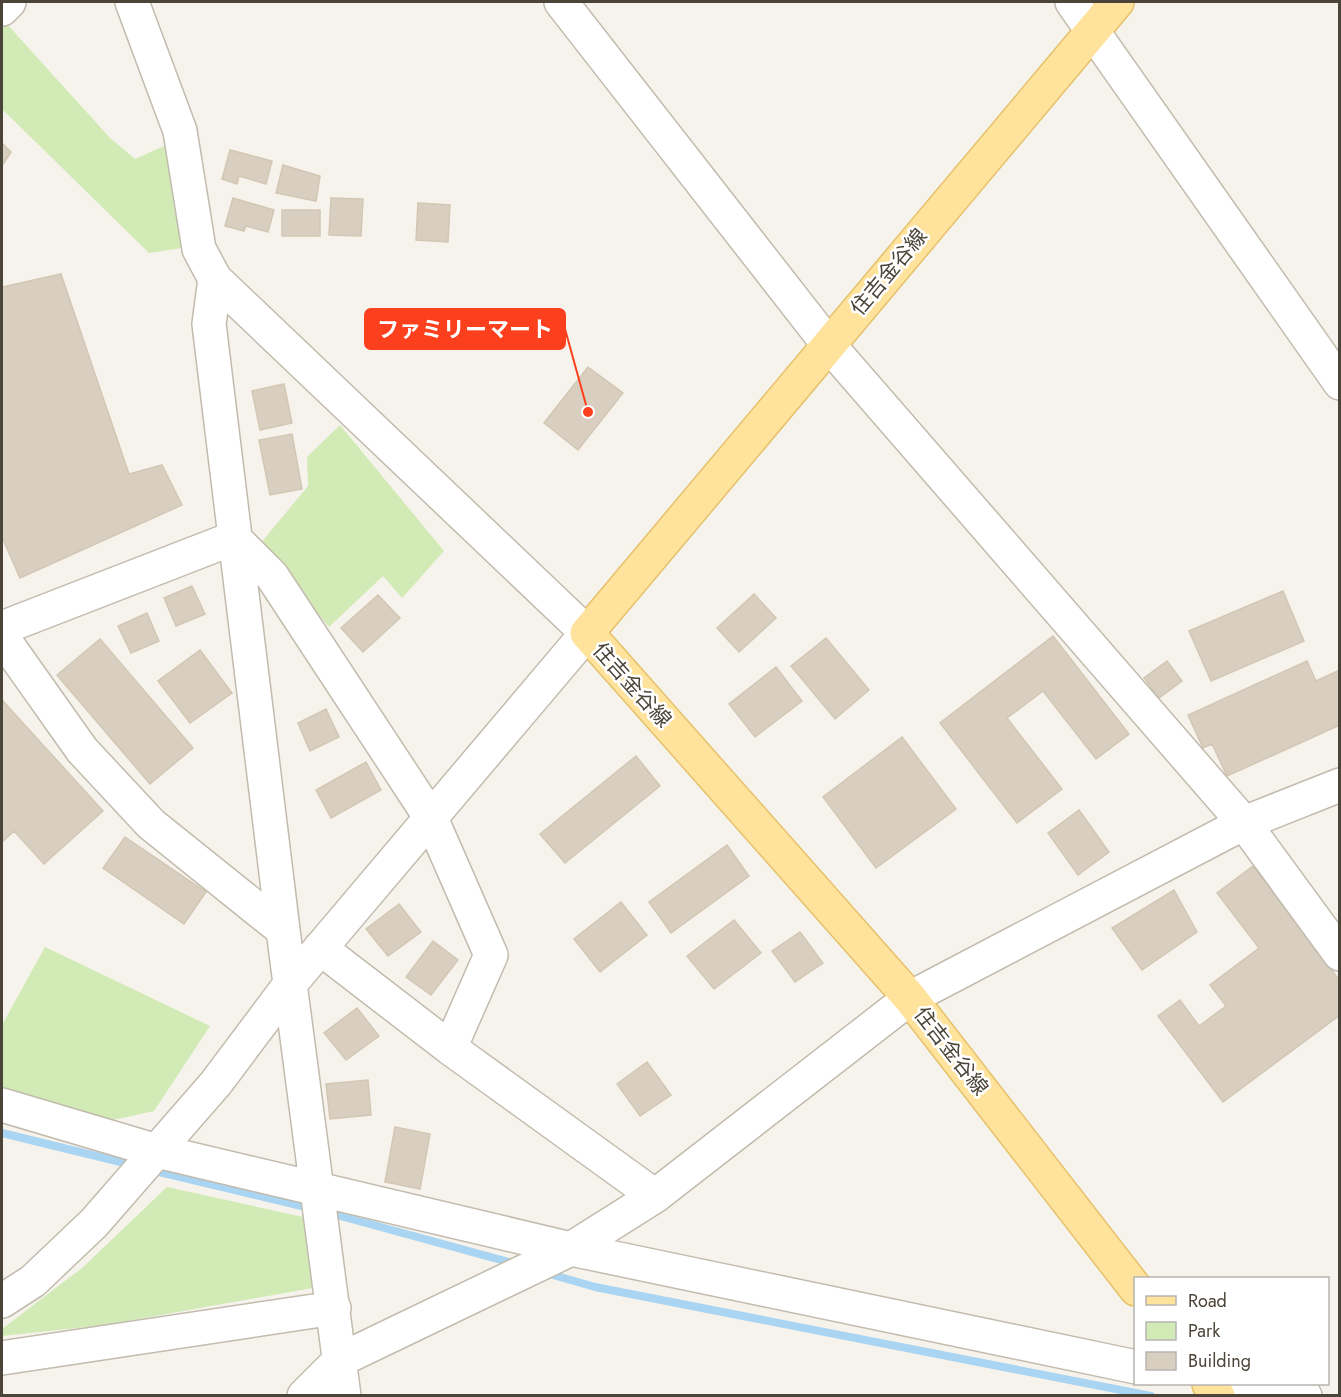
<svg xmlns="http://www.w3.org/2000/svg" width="1341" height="1397" viewBox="0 0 1341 1397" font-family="Jost,'Noto Sans JP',sans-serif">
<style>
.green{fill:#d2eab5}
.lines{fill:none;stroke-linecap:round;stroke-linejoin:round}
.stream{stroke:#a9d4f2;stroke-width:8}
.building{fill:#d8cfc1;stroke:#d3c7b4;stroke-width:1.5}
.minor-casing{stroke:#c2bbae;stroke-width:36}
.major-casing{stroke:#e6c16a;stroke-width:36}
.minor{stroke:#fff;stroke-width:33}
.major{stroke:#ffe39c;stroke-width:33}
.labels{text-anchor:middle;stroke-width:5;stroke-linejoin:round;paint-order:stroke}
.street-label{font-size:21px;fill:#4b4439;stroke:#fff}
.leader{fill:none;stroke:#fc3f1d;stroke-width:2}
.callout-dot{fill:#fc3f1d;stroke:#fff;stroke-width:2}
.callout{fill:#fc3f1d;stroke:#fc3f1d;stroke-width:2}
.callout-label{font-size:22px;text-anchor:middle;font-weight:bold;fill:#fff}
</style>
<rect width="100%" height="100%" fill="#f6f3ec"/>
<path class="green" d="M 6,23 L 110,138 L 135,159 L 164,146 L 188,247 L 149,253 L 2,109 L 2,28 Z
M 340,425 L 444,551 L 402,598 L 383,576 L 329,627 L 260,544 L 308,486 L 307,457 Z
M 45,947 L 210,1026 L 154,1111 L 113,1120 L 2,1087 L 2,1025 Z
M 167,1187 L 308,1218 L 318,1287 L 105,1325 L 2,1336 L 2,1329 L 82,1268 Z"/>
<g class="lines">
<path class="stream" d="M 2,1133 L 133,1165
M 151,1170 L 314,1209
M 326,1212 L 516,1264
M 546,1273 L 595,1287 L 1151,1396"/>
</g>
<path class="building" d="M 2,143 L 11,152 L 2,166 Z
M 230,150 L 272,161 L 266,184 L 239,176 L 237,184 L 222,179 Z
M 283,165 L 320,176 L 316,201 L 276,193 Z
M 233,198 L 274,210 L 268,232 L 246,226 L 244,231 L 225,226 Z
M 331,198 L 363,199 L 361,236 L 329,235 Z
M 418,203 L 450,205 L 448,242 L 416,240 Z
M 282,210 L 320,210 L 320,236 L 282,236 Z
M 61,274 L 129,474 L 162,465 L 182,505 L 20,578 L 2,537 L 2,287 Z
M 588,367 L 623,393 L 578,450 L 544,423 Z
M 284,384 L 292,423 L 260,430 L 252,391 Z
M 292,434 L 302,489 L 270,495 L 259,440 Z
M 192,586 L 205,614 L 176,626 L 164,598 Z
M 1283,591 L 1304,641 L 1211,681 L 1189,631 Z
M 754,594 L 776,618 L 739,652 L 717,628 Z
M 378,595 L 400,618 L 363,652 L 341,628 Z
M 147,613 L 159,641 L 131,653 L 118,626 Z
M 1053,636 L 1129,734 L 1096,759 L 1043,691 L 1007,718 L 1062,789 L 1017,823 L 940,723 Z
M 826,638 L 869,690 L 835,719 L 791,666 Z
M 100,639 L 193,748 L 150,784 L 57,675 Z
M 200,650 L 232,693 L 190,723 L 158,681 Z
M 1167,661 L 1182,681 L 1159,698 L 1144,678 Z
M 1307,661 L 1316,681 L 1340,670 L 1340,725 L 1227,776 L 1212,744 L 1203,748 L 1188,715 Z
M 776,667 L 802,701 L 755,737 L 729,704 Z
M 2,700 L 103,811 L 44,864 L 14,831 L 2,842 Z
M 326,709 L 339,737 L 310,751 L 298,723 Z
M 902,737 L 956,809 L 876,868 L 823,797 Z
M 636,756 L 660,786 L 565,863 L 540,834 Z
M 366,762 L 381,790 L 331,818 L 316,790 Z
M 1079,810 L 1109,852 L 1078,875 L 1048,833 Z
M 125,837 L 206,892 L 184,924 L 103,868 Z
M 727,845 L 749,876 L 671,933 L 649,902 Z
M 1253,866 L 1340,981 L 1340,1015 L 1223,1102 L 1158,1016 L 1180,1000 L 1199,1026 L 1226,1006 L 1210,985 L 1259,948 L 1217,893 Z
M 1174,890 L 1197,932 L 1142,970 L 1112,928 Z
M 621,902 L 647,935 L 600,972 L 574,939 Z
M 399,904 L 421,932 L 388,956 L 366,929 Z
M 734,920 L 761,953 L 714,989 L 687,956 Z
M 800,932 L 823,963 L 795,982 L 772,951 Z
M 433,941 L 458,960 L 431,995 L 406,977 Z
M 357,1008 L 379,1036 L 346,1060 L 324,1033 Z
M 647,1062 L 671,1095 L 640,1116 L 617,1084 Z
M 368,1080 L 371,1115 L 330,1119 L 326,1084 Z
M 395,1127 L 430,1134 L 420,1189 L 385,1182 Z"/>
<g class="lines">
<g class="minor-casing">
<path id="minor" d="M 132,2 L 180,131 L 199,249 L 215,279 L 209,324 L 283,930 L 344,1396
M 561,2 L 828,344 L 1244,823 L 1340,954
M 1072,2 L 1340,383
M 2,9 L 9,2
M 2,628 L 234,538 L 272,576 L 431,818 L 491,955 L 450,1048 L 655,1196
M 2,637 L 82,750 L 151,824 L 283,930
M 320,948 L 450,1048
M 2,1105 L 157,1151 L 571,1249 L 1136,1367
M 2,1301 L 33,1281 L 94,1223 L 216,1083 L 291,983 L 587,633 L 215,279
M 2,1358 L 334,1308
M 1220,1384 L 1305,1396
M 304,1396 L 340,1360 L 571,1249 L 655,1196 L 910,998 L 1244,823 L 1340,785"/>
</g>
<g class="major-casing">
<path id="major" d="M 1117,2 L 587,633 L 910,998 L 1136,1289
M 1209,1384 L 1218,1396"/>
</g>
<use href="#minor" class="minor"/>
<use href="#major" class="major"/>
</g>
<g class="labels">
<g class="street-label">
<text transform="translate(889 272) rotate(-50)" y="7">住吉金谷線</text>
<text transform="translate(632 685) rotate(48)" y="7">住吉金谷線</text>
<text transform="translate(951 1051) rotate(52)" y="7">住吉金谷線</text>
</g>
</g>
<path class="leader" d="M588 412L565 329"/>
<circle class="callout-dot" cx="588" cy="412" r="6"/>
<rect class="callout" x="365" y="309" width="200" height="40" rx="6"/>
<g class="callout-label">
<text x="465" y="337">ファミリーマート</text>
</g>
<rect width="1341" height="1397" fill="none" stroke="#4b4439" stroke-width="6"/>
<rect x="1134" y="1277" width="195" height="108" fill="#ffffff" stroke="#b7b4b0" stroke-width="1.5"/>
<rect x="1146" y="1296" width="30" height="9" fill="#ffe39c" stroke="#b7b4b0" stroke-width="1.5"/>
<text x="1188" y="1307" font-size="18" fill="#4b4439">Road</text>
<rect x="1146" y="1322" width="30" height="18" fill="#d2eab5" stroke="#b7b4b0" stroke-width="1.5"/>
<text x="1188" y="1337" font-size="18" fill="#4b4439">Park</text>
<rect x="1146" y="1352" width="30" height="18" fill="#d8cfc1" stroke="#b7b4b0" stroke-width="1.5"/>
<text x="1188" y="1367" font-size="18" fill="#4b4439">Building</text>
</svg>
